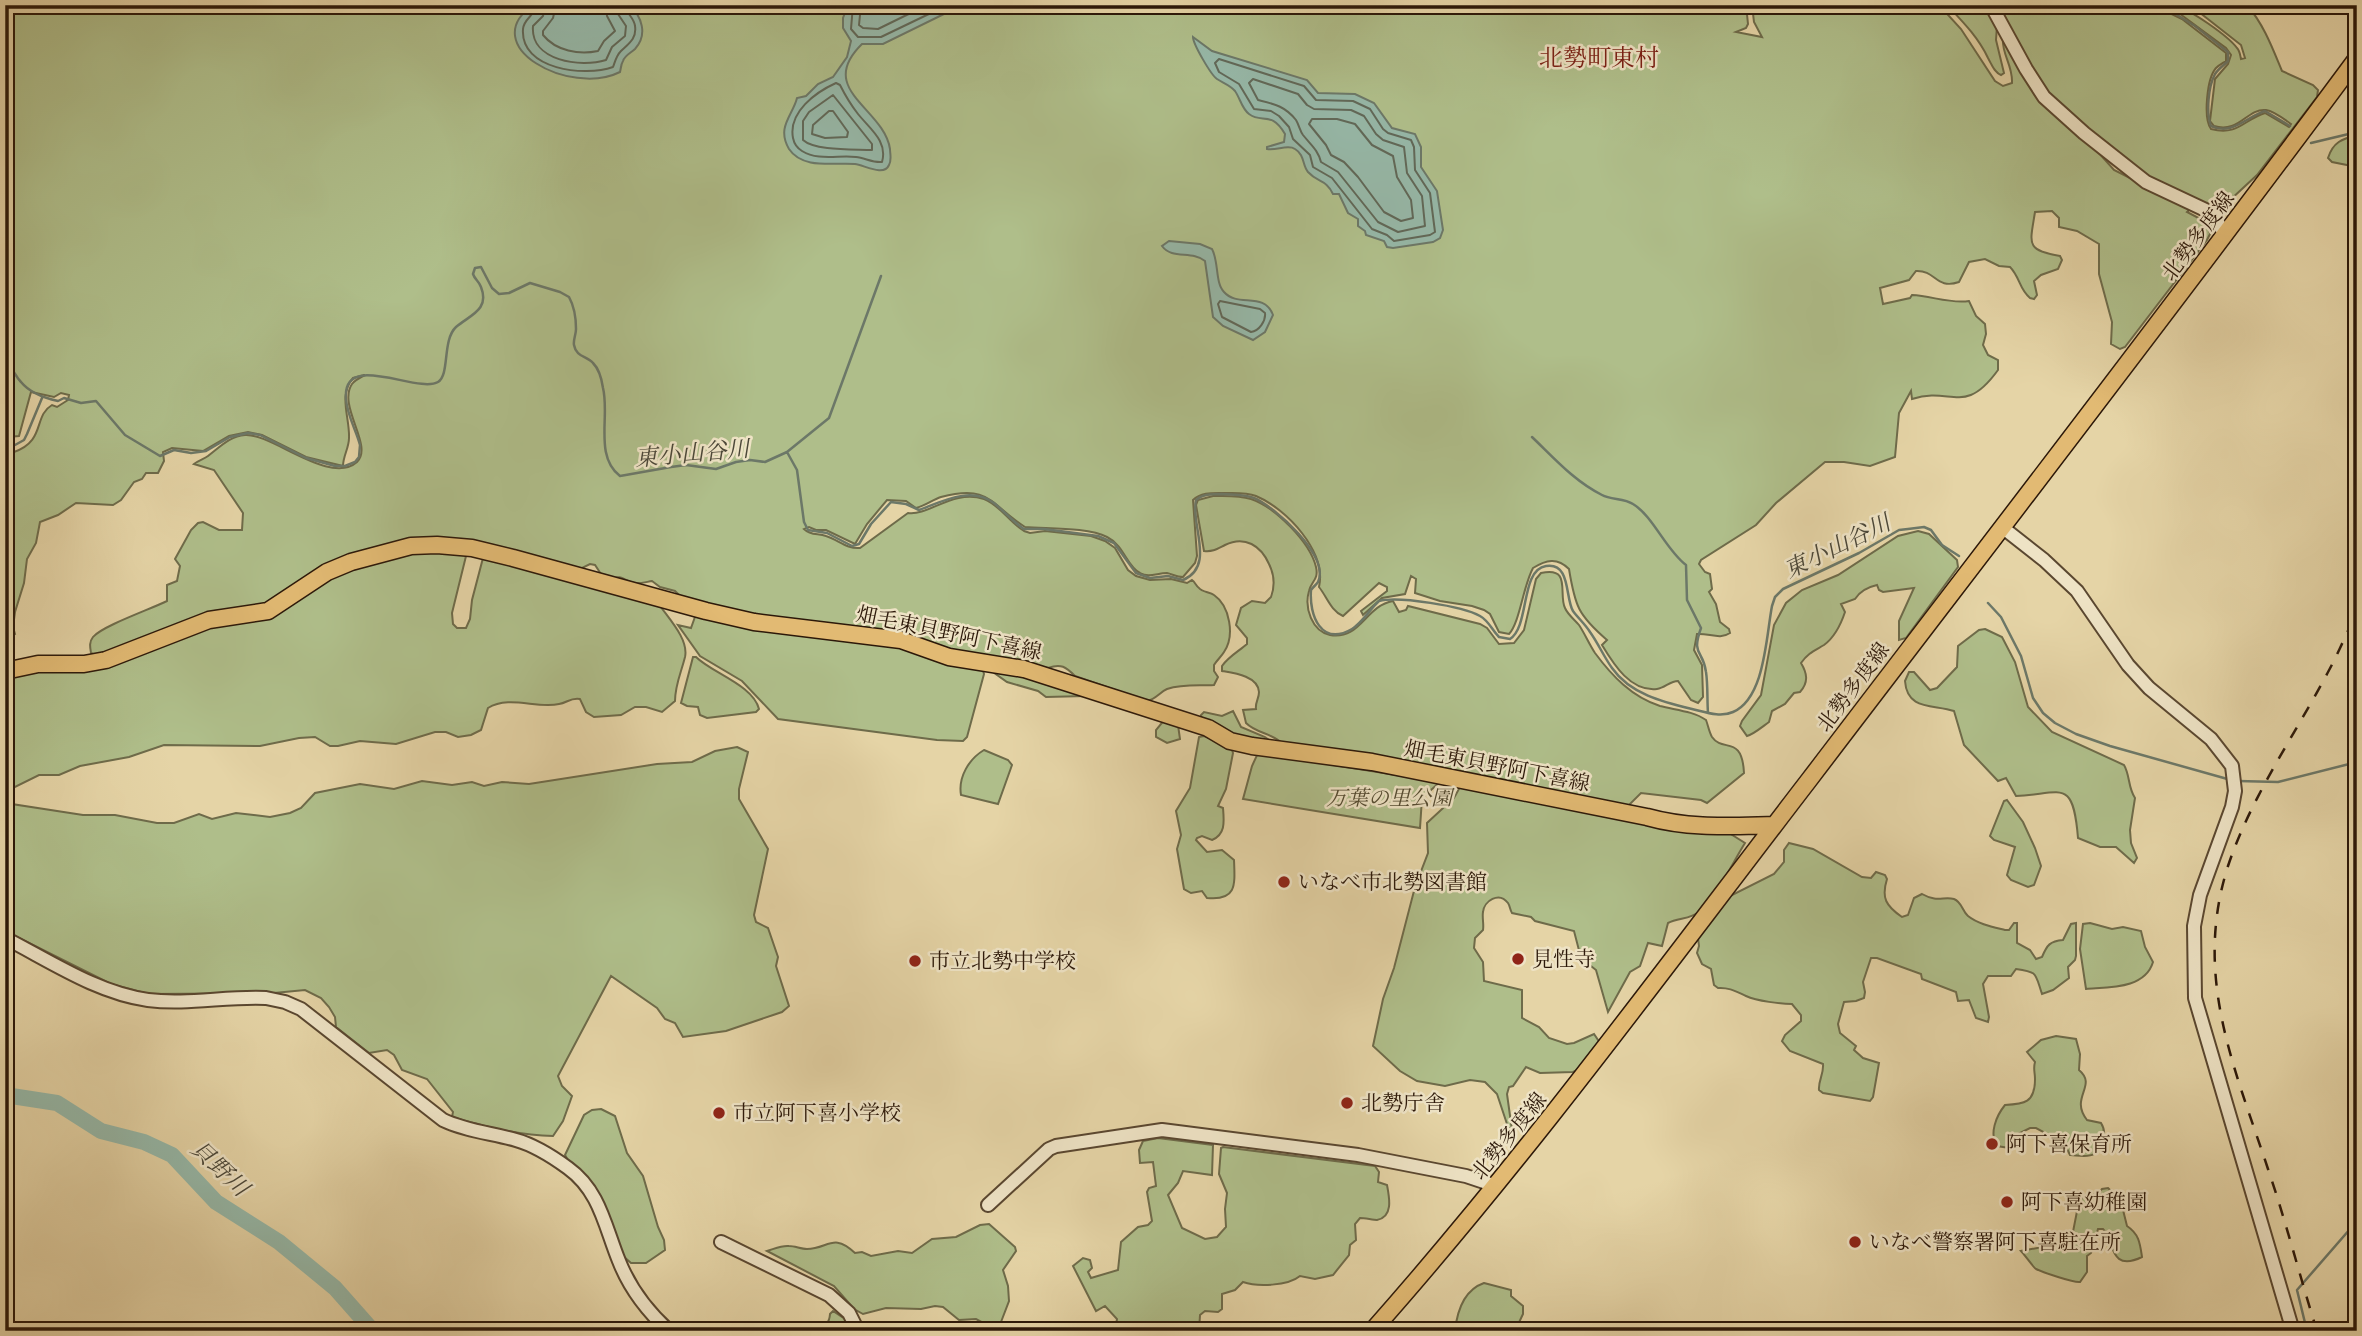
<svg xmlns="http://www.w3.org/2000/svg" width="2362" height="1336" viewBox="0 0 2362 1336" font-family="'Old Standard TT','Noto Serif JP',serif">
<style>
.green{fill:#afbe8a;stroke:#6e6b4a;stroke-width:2}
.water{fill:#96b8a8;stroke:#6c7868;stroke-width:2}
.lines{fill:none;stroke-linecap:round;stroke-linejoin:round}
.shore{stroke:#616858;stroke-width:2}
.stream{stroke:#6c7868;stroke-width:2.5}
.river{stroke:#96b8a8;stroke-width:16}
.minor-casing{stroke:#5a4730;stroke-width:16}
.major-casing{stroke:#2c1809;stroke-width:19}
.minor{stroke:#eee3c5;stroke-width:12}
.major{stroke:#e2ba73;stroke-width:16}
.rail{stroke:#2c1809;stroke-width:2.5;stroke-dasharray:12 12;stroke-linecap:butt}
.poi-dot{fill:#8f2418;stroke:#eee3c5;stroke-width:2.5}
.labels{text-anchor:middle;stroke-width:5;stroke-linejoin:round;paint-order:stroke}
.street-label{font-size:21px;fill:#2c1809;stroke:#eee3c5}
.park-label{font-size:21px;font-style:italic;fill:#534a30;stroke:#eee3c5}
.poi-label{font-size:21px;fill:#2c1809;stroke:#eee3c5;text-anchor:start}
.water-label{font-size:23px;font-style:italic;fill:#4c4839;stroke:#eee3c5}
.quarter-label{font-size:24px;fill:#7a1f14;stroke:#eee3c5}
</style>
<rect width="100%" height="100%" fill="#e5d4a6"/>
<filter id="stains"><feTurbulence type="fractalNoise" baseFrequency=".00286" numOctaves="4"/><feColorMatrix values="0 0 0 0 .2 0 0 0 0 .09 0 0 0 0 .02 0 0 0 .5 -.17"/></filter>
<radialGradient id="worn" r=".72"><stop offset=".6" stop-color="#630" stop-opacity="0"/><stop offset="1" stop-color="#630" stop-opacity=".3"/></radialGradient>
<path class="green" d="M 5,5 L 1746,5 L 1748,24 L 1746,28 L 1736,32 L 1762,37 L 1754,22 L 1752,5 L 1939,5 L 1961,29 L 1995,81 L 2003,86 L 2012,83 C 2013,65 2001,53 2003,38 L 2051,112 L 2090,143 L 2114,170 L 2187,207 L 2189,210 L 2187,212 L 2208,223 L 2210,234 L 2207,240 L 2125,347 L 2120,349 L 2111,344 L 2112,322 L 2099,274 L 2099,244 L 2077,231 L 2059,227 L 2059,218 L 2052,211 L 2035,212 C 2030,244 2025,250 2060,256 L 2062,260 L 2058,269 L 2041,275 L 2034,281 L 2037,295 L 2034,299 L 2030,298 C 2019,289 2020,277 2010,267 L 1999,266 L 1985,259 L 1969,262 L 1959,282 C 1936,290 1936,270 1916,271 L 1909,280 L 1880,288 L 1883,304 L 1910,298 L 1912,295 C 1932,296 1950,304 1969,301 L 1976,316 L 1985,324 L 1986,334 L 1983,345 L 1988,355 L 1998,360 L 1998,370 C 1964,417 1952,386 1912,399 L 1911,391 L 1899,413 L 1895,457 L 1870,466 L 1844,462 L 1825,462 L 1776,503 L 1756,525 L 1701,560 L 1699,564 L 1705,572 L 1710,574 L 1712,589 L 1709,592 L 1716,604 L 1720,622 L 1729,629 L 1730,633 C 1720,640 1709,633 1697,634 L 1694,650 L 1702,665 L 1703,697 L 1698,703 L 1691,700 L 1678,681 C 1670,681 1665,688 1657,689 C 1631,692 1614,665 1602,645 L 1607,640 C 1578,615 1575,606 1569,569 C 1557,557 1546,560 1533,568 C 1523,586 1520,622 1509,634 L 1499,632 L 1490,614 L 1484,610 L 1472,606 L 1440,601 L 1415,593 L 1416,579 L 1411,576 L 1405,594 L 1382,598 L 1363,615 L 1361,611 L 1387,591 L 1387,587 L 1379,583 L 1343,616 C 1331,611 1327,597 1319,587 C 1327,552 1287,509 1256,496 C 1246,492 1234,493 1224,493 C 1213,493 1201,492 1193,500 L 1197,556 L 1195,563 L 1183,577 C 1177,577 1172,574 1167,573 C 1157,573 1149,578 1140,573 C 1126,566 1125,546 1107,537 C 1088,527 1047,529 1025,527 C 990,505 991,484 941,497 C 932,500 925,506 916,508 L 906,501 L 887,500 L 867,524 L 855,544 L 826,530 L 816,530 L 809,527 L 804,529 C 811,536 818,533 826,536 C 839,540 846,549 860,548 L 908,513 C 929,516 953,489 984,499 C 1000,505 1010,523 1024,531 L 1030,533 L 1045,531 L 1091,536 L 1105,541 L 1115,548 L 1128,570 L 1136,576 L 1150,580 L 1171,579 L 1187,583 L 1192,580 C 1195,582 1196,586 1199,588 C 1202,592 1210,592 1214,595 C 1230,606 1235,636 1224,652 C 1221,657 1217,660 1214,665 L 1214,671 L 1218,677 L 1214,685 C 1198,686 1183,684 1167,689 C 1160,692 1156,699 1147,701 L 1075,676 C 1066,667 1061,663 1048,668 L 759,617 L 685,601 L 675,591 L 660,587 L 652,581 C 646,582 640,584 634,583 C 624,581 622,574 612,579 L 601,574 L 595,565 L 590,564 L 578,570 L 414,540 L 260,607 L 214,611 L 154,637 L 95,655 L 91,653 C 90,647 89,642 93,637 C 102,626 151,609 167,601 L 167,585 L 177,581 L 180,566 L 175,559 L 191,530 L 198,523 L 203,522 L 219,530 L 242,530 L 243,513 L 214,470 L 194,464 C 199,460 204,459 208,456 C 220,447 230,436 245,435 C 272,433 330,486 357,462 C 374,446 337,406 352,384 C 355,380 361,377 365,375 L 353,378 C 338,395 350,418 349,438 C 349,448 343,456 343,466 L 306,457 L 262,435 L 248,432 L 229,436 L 203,451 L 172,448 L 163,452 L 164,461 L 158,473 L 146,473 L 142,479 L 134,482 L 121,500 L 113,505 L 76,503 L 58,515 L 40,522 L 36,543 L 27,559 L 24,583 L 15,612 L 13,627 L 15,634 L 5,640 L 5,449 L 14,452 C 46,441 33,416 52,405 L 57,407 L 68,400 L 69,395 L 61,393 L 54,397 L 31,392 L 19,436 L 8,437 L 5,430 Z
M 1947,5 L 1985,5 L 1997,26 L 1996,40 L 2004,73 L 2001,75 C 1994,72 1992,65 1988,58 C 1978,37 1963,22 1947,5 Z
M 1997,5 L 2153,5 L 2182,19 L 2226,53 L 2226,61 C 2223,63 2219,65 2216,68 C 2207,78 2203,118 2211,129 C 2238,136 2243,120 2265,113 L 2289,127 L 2291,124 C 2284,119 2274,111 2266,110 C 2247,108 2239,134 2214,126 L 2210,121 L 2215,79 L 2228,64 L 2231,55 L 2226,48 L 2176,11 L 2177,8 C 2188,7 2229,37 2237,48 C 2240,51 2240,55 2241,59 L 2245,58 L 2241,45 L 2190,5 L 2247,5 C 2264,25 2272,47 2282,71 L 2313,85 L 2318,90 L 2317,97 L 2257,175 L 2229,201 L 2217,203 L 2215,206 C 2185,202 2137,176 2116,154 C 2112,150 2111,145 2106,142 C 2085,128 2061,110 2045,89 C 2026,64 2012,34 1997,5 Z
M 2357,135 L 2357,167 L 2332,162 L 2328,158 C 2333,142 2342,139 2357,135 Z
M 1213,496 C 1226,496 1238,495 1251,499 C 1275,507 1310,542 1316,567 C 1319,580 1311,581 1309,591 C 1304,608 1312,631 1330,635 C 1361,640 1365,606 1393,601 L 1399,612 L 1406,610 L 1408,606 L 1480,624 L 1487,628 L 1499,644 L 1514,643 L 1524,630 L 1536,579 L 1541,573 C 1572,566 1558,594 1565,608 C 1568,615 1575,620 1579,625 C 1585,634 1589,644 1595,653 C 1612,676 1632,697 1660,706 C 1675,710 1693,711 1706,720 C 1708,725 1709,732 1712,737 C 1723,753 1742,734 1744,773 L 1707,803 L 1701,800 L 1641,793 L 1627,807 L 1283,744 C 1271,732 1257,734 1246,723 L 1243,710 L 1256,709 C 1255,702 1259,699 1259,692 C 1258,676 1234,673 1222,671 L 1222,666 C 1228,657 1239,651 1247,644 L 1247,638 L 1236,625 L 1241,608 L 1252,601 L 1265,603 L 1271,597 C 1275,586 1274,574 1269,564 C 1261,546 1245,535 1225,545 C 1217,549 1213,552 1204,551 L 1196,505 L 1198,500 Z
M 1918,531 L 1929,534 L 1957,560 L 1958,567 L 1906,638 L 1899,640 L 1899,621 L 1914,588 L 1883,592 L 1879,590 L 1877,585 C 1868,587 1860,591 1855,599 L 1841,604 L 1845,612 C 1841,624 1835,637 1824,645 C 1814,651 1808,653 1801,663 C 1807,673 1809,682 1800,692 L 1794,693 L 1785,704 L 1772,711 L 1769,722 C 1762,727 1754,734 1747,736 L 1740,726 L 1742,721 L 1761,695 L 1774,625 L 1786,603 L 1802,590 L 1838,575 L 1898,536 Z
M 405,552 L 467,552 L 452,613 L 453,624 L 457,628 L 466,628 L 470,619 L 472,600 L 483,558 L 658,603 C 668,618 689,639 685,657 C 681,673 675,685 675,701 L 662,712 L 646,707 L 635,707 L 621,715 L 594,717 L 586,712 L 580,699 C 571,697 567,703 559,704 C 537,709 509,695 488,708 L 481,730 L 471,735 L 458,737 L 446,732 L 435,732 L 396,744 L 360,741 L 338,746 L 330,746 L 315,737 L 299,738 L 260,746 L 164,745 L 129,757 L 80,766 L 59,775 L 39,775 L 15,787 L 5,785 L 5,677 L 64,668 L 237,619 L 326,579 Z
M 696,614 L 901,645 L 982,667 L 984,674 L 967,737 L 963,741 L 937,740 L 778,719 L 742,681 L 700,656 L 678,625 L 691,628 Z
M 1985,629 L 2002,637 L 2015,662 L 2028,707 L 2052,732 L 2124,765 C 2130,775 2128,788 2135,798 L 2130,830 L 2131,843 L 2137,858 L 2134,863 L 2116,847 L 2100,847 L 2078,838 C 2073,777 2062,794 2016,796 L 2006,778 L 1998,781 L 1964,745 L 1954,711 C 1934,704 1907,711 1905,681 L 1909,672 L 1914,672 L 1930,690 L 1937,688 L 1957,667 L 1958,646 L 1979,630 Z
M 693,657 L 696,657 C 712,673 753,685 759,709 L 756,712 L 707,718 L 700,715 L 698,707 L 687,706 L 681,703 Z
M 998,669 L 1086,696 L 1046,697 L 1038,691 L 1007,682 L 993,672 Z
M 1233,711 L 1241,727 L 1265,737 L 1273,743 L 1243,739 L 1202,722 L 1201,715 L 1204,712 L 1222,716 Z
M 1165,719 L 1178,725 L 1180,739 L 1167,743 L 1156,737 L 1156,730 Z
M 1204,736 L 1231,747 L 1233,753 L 1226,789 L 1218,806 L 1223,808 C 1224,821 1226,834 1212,840 L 1202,836 L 1197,838 L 1196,840 L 1207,852 L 1222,850 L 1234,860 C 1235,885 1237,901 1207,898 L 1202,891 L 1191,893 L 1184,889 L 1177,849 L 1181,835 L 1176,811 L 1190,788 L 1199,737 Z
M 737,747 L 748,752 L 739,789 L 739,799 L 768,849 L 754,915 L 756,922 L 768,928 L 778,957 L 776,966 L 789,1006 L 782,1012 L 726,1031 L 683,1037 L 675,1023 L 665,1019 L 657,1008 L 611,976 L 558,1076 L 562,1086 L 572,1096 L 563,1121 L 553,1136 C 518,1135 486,1127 452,1117 L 453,1112 L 427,1079 L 402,1070 L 394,1055 L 387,1050 L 369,1053 L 336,1027 L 335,1017 L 329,1007 L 321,998 L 305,990 L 274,993 L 149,994 L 111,984 L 5,931 L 5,803 L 83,815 L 115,815 L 157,823 L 174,823 L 199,814 L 212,819 L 236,813 L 270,817 L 290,813 L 301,808 L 315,793 L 360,784 L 394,789 L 422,781 L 452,785 L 472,782 L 484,786 L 502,782 L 529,784 L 657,764 L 692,762 L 715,751 Z
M 984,750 L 1008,760 L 1012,765 L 998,804 L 961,795 C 958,777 969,759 984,750 Z
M 1258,753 L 1440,782 L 1422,798 L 1420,828 L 1243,799 L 1252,766 Z
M 1460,787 L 1643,821 L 1668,830 L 1729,833 L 1745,843 C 1733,862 1716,898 1699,912 C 1691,919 1678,918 1668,923 L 1662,946 L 1648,943 L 1640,966 L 1630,972 L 1608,1012 L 1596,970 L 1581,958 L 1574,931 L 1535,921 L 1531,917 L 1512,913 C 1510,910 1510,906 1508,903 C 1499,891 1484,901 1483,912 C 1482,918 1484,924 1483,930 L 1475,938 L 1474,948 L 1483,962 L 1484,981 L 1522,990 L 1522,1018 L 1539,1027 L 1549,1038 L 1567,1044 L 1574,1043 L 1594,1034 L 1600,1043 L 1580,1069 L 1573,1072 L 1540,1073 L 1526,1067 L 1513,1086 L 1509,1087 L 1507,1094 L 1512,1130 L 1508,1127 L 1497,1094 L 1485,1082 L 1470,1080 L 1445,1086 L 1417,1081 L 1400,1071 L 1373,1046 L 1383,999 L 1394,968 L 1415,887 L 1428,853 L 1427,823 L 1454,798 Z
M 2007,800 L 2023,822 L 2035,848 L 2041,866 L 2034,885 L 2028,887 L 2011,880 L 2007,875 L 2015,847 L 1994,840 L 1990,836 L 2004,801 Z
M 1789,843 L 1813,849 L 1862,877 L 1871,878 L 1876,872 L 1885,875 L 1887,879 C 1881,898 1886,906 1902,917 L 1908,915 L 1914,898 L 1922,894 C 1938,903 1943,896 1954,899 C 1962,902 1962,911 1968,916 C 1978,924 1993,927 2005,930 L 2009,930 L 2014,923 L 2017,923 L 2017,943 L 2030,950 L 2036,959 L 2042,957 C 2047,945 2050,941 2063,940 L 2071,924 L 2076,923 L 2076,956 L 2075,960 L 2068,967 L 2069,978 L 2053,990 L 2042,994 C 2035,973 2038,972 2016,969 L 2011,976 L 1988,976 L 1983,984 L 1989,1017 L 1988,1022 L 1976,1018 L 1969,1000 L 1958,1001 L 1956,992 L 1922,979 L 1921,974 L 1877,958 L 1871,958 L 1863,982 L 1865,992 L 1864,998 L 1856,1001 L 1844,1002 L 1838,1024 L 1840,1033 L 1856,1046 L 1854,1050 L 1863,1058 L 1879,1063 L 1873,1097 L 1870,1101 L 1823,1093 L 1819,1090 C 1818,1081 1824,1074 1823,1064 L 1790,1051 L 1782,1041 L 1785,1035 L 1801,1021 L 1801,1015 L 1792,1004 C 1781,1004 1757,1001 1746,996 C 1737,992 1729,987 1718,988 L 1714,985 L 1711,969 L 1702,964 L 1697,953 L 1699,946 L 1698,938 L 1730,896 L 1774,874 L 1784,862 L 1784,850 Z
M 2090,923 L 2112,929 L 2123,927 L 2141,931 L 2145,947 L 2153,962 C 2145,989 2109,987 2086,989 L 2080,949 L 2083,924 Z
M 2056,1036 L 2076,1039 L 2080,1054 L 2079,1070 C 2098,1086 2069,1097 2087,1120 L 2101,1123 C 2107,1132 2104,1148 2094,1154 C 2088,1158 2076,1155 2070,1155 L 2064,1143 L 2036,1128 L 2030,1128 L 2018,1134 L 2013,1145 L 2009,1148 L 1997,1146 C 1989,1134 1996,1116 2005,1105 C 2024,1104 2035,1103 2035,1079 C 2035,1072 2033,1069 2035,1062 L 2027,1052 L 2041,1040 Z
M 601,1109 L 615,1116 L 627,1153 L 643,1176 L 658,1227 L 664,1240 L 665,1250 L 646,1263 L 631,1263 L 623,1256 L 565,1155 L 584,1115 L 592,1110 Z
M 1158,1138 L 1213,1145 L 1212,1175 L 1183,1171 L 1178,1183 L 1168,1195 L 1182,1228 L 1205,1239 L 1217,1237 L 1226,1227 L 1225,1209 L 1227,1193 L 1219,1174 L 1221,1148 L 1223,1147 L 1375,1166 L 1379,1172 L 1378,1182 L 1387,1185 C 1389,1196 1394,1217 1377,1220 C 1373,1220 1365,1218 1360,1218 L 1355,1224 L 1356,1240 L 1350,1245 L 1349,1255 L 1333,1275 L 1315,1279 L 1300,1276 C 1288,1286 1257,1287 1243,1282 L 1235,1290 L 1222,1294 L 1222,1309 L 1218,1312 L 1205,1311 L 1200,1315 L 1199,1331 L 1115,1331 L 1117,1319 L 1105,1306 L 1096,1311 L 1073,1266 L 1083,1258 L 1090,1260 L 1092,1268 L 1088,1272 L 1091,1278 L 1118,1270 L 1121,1242 L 1138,1227 L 1148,1225 L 1152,1221 L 1147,1192 L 1149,1188 L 1156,1186 L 1153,1162 L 1140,1163 L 1139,1150 L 1143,1141 Z
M 2108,1188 L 2113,1193 L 2119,1194 L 2127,1226 C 2139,1234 2140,1243 2142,1257 C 2109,1273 2114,1240 2103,1229 L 2098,1229 L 2091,1253 L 2087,1256 L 2087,1272 L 2080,1282 C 2074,1283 2042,1272 2036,1269 C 2033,1267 2024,1254 2021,1251 L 2069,1242 L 2072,1237 L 2079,1201 L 2085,1196 L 2098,1194 L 2102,1189 Z
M 989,1224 L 1015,1247 L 1016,1251 L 1003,1270 L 1008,1286 L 1009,1301 L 1001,1322 L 987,1325 L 976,1319 L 959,1320 L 943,1307 L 935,1306 L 921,1309 L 886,1308 L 863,1314 L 854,1309 L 834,1286 L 767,1251 C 774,1249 782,1245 789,1246 C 795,1246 801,1249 807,1249 C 828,1249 833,1232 855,1253 L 862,1252 L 871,1256 L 898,1251 L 912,1253 L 932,1239 L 956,1237 L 980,1225 Z
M 1484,1283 L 1511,1290 L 1511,1296 L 1523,1306 L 1523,1314 L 1515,1331 L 1455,1331 C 1457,1312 1464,1290 1484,1283 Z
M 833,1311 L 845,1319 L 852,1331 L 809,1331 C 820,1324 829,1329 830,1314 Z"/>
<path class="water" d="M 533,5 L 629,5 C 642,16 648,35 635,49 C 631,53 625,55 623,61 C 621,64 621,68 620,72 C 570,97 475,46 533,5 Z
M 848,5 L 946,5 L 944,14 L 883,44 L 862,44 C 815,90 884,108 890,149 C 890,154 892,160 889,165 C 884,177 864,165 855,164 C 835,162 803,170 789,149 C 776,127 793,115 797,98 L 806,96 L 818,84 L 833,77 L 847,57 L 851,41 L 843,28 L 843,18 Z
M 1193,37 L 1212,51 L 1307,80 L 1318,93 L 1355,94 L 1374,103 L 1392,128 L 1415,134 L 1421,147 L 1421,167 L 1437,191 L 1443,230 L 1440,238 L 1433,242 L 1393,248 L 1387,247 L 1384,241 L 1366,235 L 1365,231 L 1358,226 L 1358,219 L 1348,213 L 1339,194 L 1333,194 C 1326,179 1318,183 1308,172 C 1302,165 1305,155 1295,149 C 1288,144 1276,151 1267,149 L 1267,147 L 1284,142 L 1285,134 C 1271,110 1262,124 1249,114 C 1242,109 1240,98 1235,91 C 1230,85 1223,83 1217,79 C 1211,75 1193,44 1193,37 Z
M 1169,241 L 1200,244 L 1212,249 C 1219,262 1215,283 1224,292 C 1238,308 1264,291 1273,315 L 1265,332 L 1253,340 L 1223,326 L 1213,317 L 1205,261 C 1192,250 1172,260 1162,246 Z"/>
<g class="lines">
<path class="shore" d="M 536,5 C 535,16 524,18 523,29 C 520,70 585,77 613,67 C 615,62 616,56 621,51 C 628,44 637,39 635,26 C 634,17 626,14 625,5
M 545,5 L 543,16 L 533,26 C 530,61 581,68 606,60 L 612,47 L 625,36 L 626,26 L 618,14 L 616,5
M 556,5 L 553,18 L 543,31 L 543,35 C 556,51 579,55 598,51 L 604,41 L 615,31 L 607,16 L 606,5
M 853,5 L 851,29 L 858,37 L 881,37 L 933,12 L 940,5
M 861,5 L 859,25 L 863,28 L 878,29 L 927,5
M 1219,59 L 1304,86 L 1316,100 L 1353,101 L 1370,109 L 1383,129 L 1388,133 L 1411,140 L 1414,147 L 1415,170 L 1430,193 L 1435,232 L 1430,235 L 1394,241 L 1387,235 L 1372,229 L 1332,178 L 1313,167 L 1310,155 L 1293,139 L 1289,127 L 1279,116 L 1271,111 L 1254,109 L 1239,84 L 1219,72 L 1215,63 Z
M 1253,79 L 1298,94 L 1307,105 L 1314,109 L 1351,110 L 1364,116 L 1376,134 L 1383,140 L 1404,147 L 1407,173 L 1422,196 L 1425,226 L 1398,232 L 1378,222 L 1338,172 L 1321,162 C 1318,150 1311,145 1303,135 C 1300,131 1299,125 1296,120 C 1285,106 1274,104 1258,100 L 1249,83 Z
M 836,83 L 840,85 C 845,95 851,105 858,114 C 870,129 888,141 882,162 C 873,163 865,158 856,157 C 838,155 818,161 802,151 C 797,148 794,143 793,138 C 788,112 816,92 836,83 Z
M 833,95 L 872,144 L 872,150 C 854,149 815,151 803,140 L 803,121 L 809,112 Z
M 829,111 L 833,111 L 848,132 L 847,137 L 825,138 L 812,134 L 813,125 Z
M 1337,119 L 1355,124 L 1372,145 L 1393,156 L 1397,177 L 1411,200 L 1413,218 L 1401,221 L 1384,212 L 1358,177 L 1344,162 L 1331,155 L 1326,145 L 1309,124 L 1312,119 Z
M 1220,301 L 1260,309 L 1265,313 C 1266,321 1259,331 1251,332 L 1222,317 L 1218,304 Z"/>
<path class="stream" d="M 2161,5 L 2195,26 L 2228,52 L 2228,61 C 2224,65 2218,69 2215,74 C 2208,87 2206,113 2211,126 C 2232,136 2246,117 2265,111 L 2290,126
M 2311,143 L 2357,132
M 5,365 C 18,373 13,374 21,382 C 30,393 44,398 58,401 L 64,398 L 81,403 L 96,401 L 125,435 L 160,456 L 174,450 L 191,453 L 206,451 L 230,437 L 248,433 L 260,435 L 306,458 L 335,466 L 345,466 L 355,462 L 359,457 L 360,445 C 356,430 347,415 346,399 C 342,350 417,394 438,382 C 450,375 442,340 456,327 C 470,315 490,310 481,287 C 479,281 475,280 473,274 L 475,268 L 481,267 L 492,288 L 499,294 L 509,293 L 530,283 L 560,292 L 569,297 C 574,306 576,319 576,329 C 576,335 573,340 574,345 C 576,357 587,356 593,363 C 599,369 602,381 603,388 C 610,416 594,456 620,476 L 671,467 L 686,465 L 716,469 L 736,462 L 750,460 L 765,462 L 787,452 L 797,470 L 804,522 L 808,530 L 827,533 L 852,546 L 859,544 L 871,524 L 891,502 L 906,504 L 919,510 C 943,501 971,486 994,503 C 1005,512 1013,522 1024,529 L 1044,529 L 1098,536 L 1114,543 L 1136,573 L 1150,578 L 1168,576 L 1183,580 C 1216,566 1190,524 1196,500 C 1203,494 1212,494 1222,494 C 1233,495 1244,494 1254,498 C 1275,507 1330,556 1318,582 C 1316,585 1313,587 1311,590 C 1309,615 1321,647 1352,629 C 1362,623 1370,609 1379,601 C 1399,596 1462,606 1480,616 C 1489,621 1492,630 1499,637 L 1510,639 C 1530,626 1520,570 1546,566 C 1571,562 1565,598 1573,611 C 1578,618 1585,624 1590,632 C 1598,643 1604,657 1612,668 C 1630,694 1663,702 1692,709 C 1705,712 1720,718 1733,712 C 1765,698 1766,637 1772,606 L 1775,597 L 1783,589 L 1859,553 L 1899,530 L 1908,529 L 1924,527 L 1931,530 L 1942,545 L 1959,556
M 1532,437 C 1554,458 1574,481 1602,495 C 1611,500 1624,498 1633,504 C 1653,516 1666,550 1686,565 L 1687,600 L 1701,628 C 1691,656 1703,649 1706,672 C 1708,685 1707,700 1708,713
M 5,442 L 15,445 L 24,440 L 27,434 L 42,398
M 787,452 L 829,418 L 881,276
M 1988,603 L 2001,617 L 2021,656 L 2033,698 L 2043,713 L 2055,723 L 2076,734 L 2110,746 L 2231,780
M 2238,781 L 2278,782 L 2357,762
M 2307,1331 L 2297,1290 L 2357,1221"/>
<path class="river" d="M 5,1095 L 57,1103 L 101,1131 L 144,1142 L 172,1155 L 216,1202 L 279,1242 L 335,1288 L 373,1331"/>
<g class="minor-casing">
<path id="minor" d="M 1991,5 L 2026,69 L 2044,97 L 2084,133 L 2146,182 L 2214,214 L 2225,236
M 2002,527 L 2044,560 L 2077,591 L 2128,665 L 2149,688 L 2211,739 L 2232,766 L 2235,791 L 2232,807 L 2200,895 L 2194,926 L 2195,998 L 2293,1331
M 5,938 C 50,961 97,993 148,1000 C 187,1005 227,996 266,998 L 285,1002 L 301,1009 L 443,1120 C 466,1131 491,1133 516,1140 C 534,1145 553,1157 568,1168 C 600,1191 605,1227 619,1261 C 630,1289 647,1311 669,1331
M 988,1205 L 1049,1149 L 1056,1146 L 1162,1130 L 1358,1155 L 1466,1176 L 1496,1186
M 721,1242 L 829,1295 L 849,1313 L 858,1331"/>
</g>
<g class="major-casing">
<path id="major" d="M 5,671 L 38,664 L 84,664 L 106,660 L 209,620 L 268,611 L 327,572 L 351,562 L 411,546 L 437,545 L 472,548 L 513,558 L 706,611 L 754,622 L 901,640 L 949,657 L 1024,669 L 1208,728 L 1230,741 L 1252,746 L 1372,762 L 1647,817 C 1690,829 1730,826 1774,825
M 1372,1331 C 1528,1155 1666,966 1809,780 C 1992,540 2177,301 2357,58"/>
</g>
<use href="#minor" class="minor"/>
<use href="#major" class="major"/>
<path class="rail" d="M 2317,1331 C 2300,1277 2286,1222 2268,1169 C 2234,1066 2193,976 2228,866 C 2251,797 2293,738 2327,674 C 2338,654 2347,632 2357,612"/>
</g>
<g class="poi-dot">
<circle cx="1284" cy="882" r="7"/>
<circle cx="1518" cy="959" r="7"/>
<circle cx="915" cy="961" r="7"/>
<circle cx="1347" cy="1103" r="7"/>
<circle cx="719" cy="1113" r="7"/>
<circle cx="1992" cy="1144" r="7"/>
<circle cx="2007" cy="1202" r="7"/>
<circle cx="1855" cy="1242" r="7"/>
</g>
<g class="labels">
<g class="street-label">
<text transform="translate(2198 236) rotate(-53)" y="7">北勢多度線</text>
<text transform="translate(949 633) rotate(12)" y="7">畑毛東貝野阿下喜線</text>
<text transform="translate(1853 687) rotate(-53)" y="7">北勢多度線</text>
<text transform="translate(1497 766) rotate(11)" y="7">畑毛東貝野阿下喜線</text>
<text transform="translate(1509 1136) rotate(-51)" y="7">北勢多度線</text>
</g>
<g class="park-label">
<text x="1389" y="805">万葉の里公園</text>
</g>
<g class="poi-label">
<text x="1298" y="889">いなべ市北勢図書館</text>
<text x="1532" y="966">見性寺</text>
<text x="929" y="968">市立北勢中学校</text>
<text x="1361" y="1110">北勢庁舎</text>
<text x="733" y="1120">市立阿下喜小学校</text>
<text x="2006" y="1151">阿下喜保育所</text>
<text x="2021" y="1209">阿下喜幼稚園</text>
<text x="1869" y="1249">いなべ警察署阿下喜駐在所</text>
</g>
<g class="water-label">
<text transform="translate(692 453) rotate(-5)" y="8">東小山谷川</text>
<text transform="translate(1837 546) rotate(-26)" y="8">東小山谷川</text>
<text transform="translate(220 1168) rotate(43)" y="8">貝野川</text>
</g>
<g class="quarter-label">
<text x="1599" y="66">北勢町東村</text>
</g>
</g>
<rect width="2362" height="1336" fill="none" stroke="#e5d4a6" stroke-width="28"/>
<rect x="7" y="7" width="2348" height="1322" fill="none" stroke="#2c1809" stroke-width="3.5"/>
<rect x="14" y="14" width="2334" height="1308" fill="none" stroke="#2c1809" stroke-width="2"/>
<rect width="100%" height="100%" filter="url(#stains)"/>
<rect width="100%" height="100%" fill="url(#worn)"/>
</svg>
